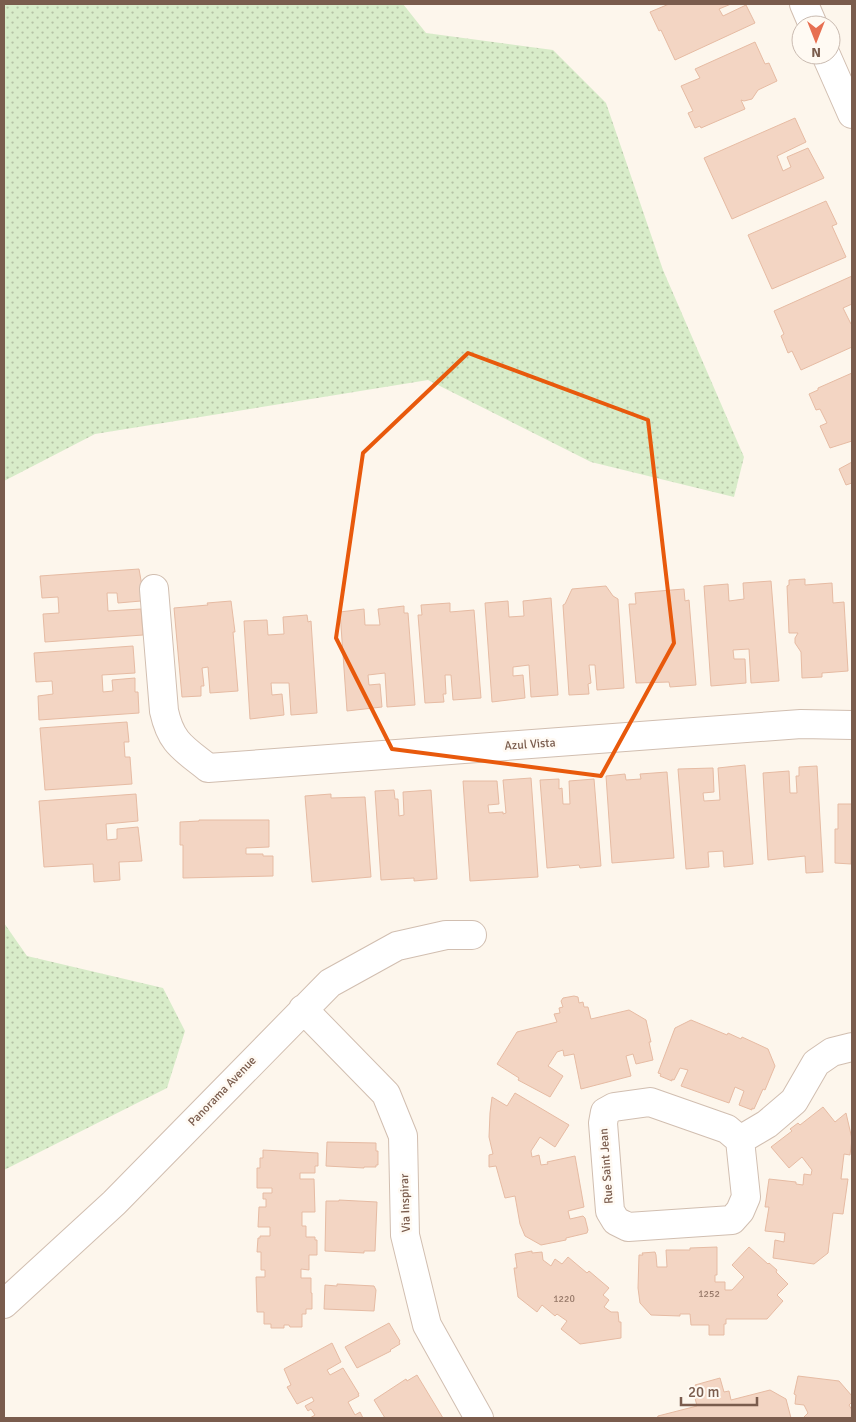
<svg xmlns="http://www.w3.org/2000/svg" width="856" height="1422" viewBox="0 0 856 1422" font-family="Signika,sans-serif">
<style>
.grass{fill:url(#grass-dots)}
.building{fill:#f3d5c3;stroke:#e6bba3}
.lines{fill:none;stroke-linecap:round;stroke-linejoin:round}
.minor-casing{stroke:#d1beb0;stroke-width:30}
.minor{stroke:#fff;stroke-width:28}
.marked{fill:none;stroke:#e8590c;stroke-width:4;stroke-linejoin:round}
.labels{text-anchor:middle;stroke-width:5;stroke-linejoin:round;paint-order:stroke}
.number-label{font-size:10px;fill:#987a6a}
.street-label{font-size:12px;fill:#7a5c4d;stroke:#fffaf3}
</style>
<defs>
<pattern id="grass-dots" width="8" height="8" patternUnits="userSpaceOnUse" patternTransform="scale(1.25)"><rect width="8" height="8" fill="#d8ecc9"/><path d="M2 2h.1M6 6h.1" fill="none" stroke="#b4c2a5" stroke-width="1.8" stroke-linecap="round"/></pattern>
</defs>
<rect width="100%" height="100%" fill="#fdf6ec"/>
<path class="grass" d="M 4,4 L 403,4 L 426,33 L 553,50 L 606,103 L 663,270 L 744,457 L 734,497 L 591,462 L 428,380 L 95,434 L 4,481 Z
M 4,923 L 27,956 L 163,988 L 185,1031 L 167,1088 L 4,1170 Z"/>
<path class="building" d="M 669,4 L 731,4 L 719,9 L 723,16 L 746,5 L 755,23 L 675,60 L 661,30 L 659,31 L 650,12 Z
M 755,42 L 765,64 L 769,63 L 777,81 L 758,90 L 752,99 L 744,101 L 741,100 L 745,109 L 701,128 L 700,126 L 695,128 L 688,113 L 693,111 L 681,86 L 700,78 L 695,69 Z
M 795,118 L 806,142 L 777,156 L 783,171 L 791,167 L 787,157 L 808,148 L 824,178 L 732,219 L 704,158 Z
M 826,201 L 837,224 L 832,226 L 846,257 L 772,289 L 748,235 Z
M 852,276 L 852,304 L 843,308 L 851,324 L 852,324 L 852,347 L 801,370 L 792,351 L 788,353 L 781,336 L 784,334 L 774,311 Z
M 852,373 L 852,441 L 830,448 L 820,426 L 827,423 L 820,409 L 816,410 L 809,394 L 818,390 L 818,388 Z
M 852,462 L 852,483 L 846,485 L 839,469 Z
M 139,569 L 142,586 L 140,587 L 141,601 L 118,603 L 117,593 L 107,593 L 108,611 L 141,609 L 143,635 L 45,642 L 43,614 L 59,613 L 58,597 L 42,598 L 40,576 Z
M 805,579 L 805,585 L 832,583 L 833,603 L 844,602 L 848,671 L 822,673 L 822,677 L 802,678 L 801,652 L 795,643 L 795,638 L 798,633 L 789,633 L 787,586 L 789,585 L 789,580 Z
M 771,581 L 779,681 L 751,683 L 749,649 L 733,650 L 734,659 L 745,659 L 746,683 L 711,686 L 704,586 L 728,584 L 729,601 L 744,599 L 743,583 Z
M 606,586 L 613,596 L 618,599 L 624,688 L 597,690 L 595,665 L 589,665 L 591,683 L 588,684 L 589,694 L 569,695 L 563,605 L 565,604 L 572,589 Z
M 684,589 L 685,601 L 689,600 L 696,685 L 670,687 L 669,682 L 636,683 L 629,604 L 636,604 L 635,593 Z
M 551,598 L 558,695 L 531,697 L 529,665 L 513,667 L 513,676 L 523,675 L 525,698 L 492,702 L 485,603 L 508,601 L 509,617 L 524,616 L 523,601 Z
M 231,601 L 235,632 L 233,632 L 238,691 L 210,693 L 208,667 L 202,668 L 204,686 L 201,686 L 201,696 L 182,697 L 174,608 L 208,605 L 207,603 Z
M 450,603 L 450,612 L 474,610 L 481,698 L 453,700 L 451,675 L 445,675 L 446,694 L 443,694 L 444,702 L 425,703 L 418,615 L 422,615 L 421,605 Z
M 404,606 L 404,613 L 408,613 L 415,705 L 387,707 L 385,673 L 368,675 L 369,685 L 380,684 L 382,707 L 347,711 L 340,612 L 364,609 L 365,625 L 380,625 L 378,609 Z
M 307,615 L 308,622 L 311,621 L 317,713 L 291,715 L 289,683 L 271,683 L 272,695 L 282,694 L 284,715 L 250,719 L 244,621 L 267,620 L 268,635 L 284,634 L 283,617 Z
M 133,646 L 135,673 L 102,675 L 103,692 L 113,691 L 112,680 L 135,678 L 135,692 L 138,692 L 139,713 L 39,720 L 38,696 L 53,694 L 52,681 L 36,682 L 34,653 Z
M 127,722 L 129,742 L 124,742 L 125,757 L 130,757 L 132,784 L 45,790 L 40,728 Z
M 745,765 L 753,864 L 724,867 L 723,851 L 708,852 L 709,867 L 686,869 L 678,769 L 713,768 L 714,792 L 703,793 L 704,801 L 720,800 L 718,768 Z
M 817,766 L 823,872 L 806,873 L 805,856 L 768,860 L 763,773 L 789,771 L 790,793 L 797,793 L 796,776 L 799,776 L 799,767 Z
M 667,772 L 674,858 L 612,863 L 606,776 L 625,774 L 626,780 L 641,779 L 640,774 Z
M 531,778 L 538,877 L 470,881 L 463,781 L 497,781 L 499,804 L 488,805 L 489,813 L 503,812 L 503,814 L 506,813 L 503,780 Z
M 559,779 L 559,789 L 562,788 L 563,804 L 570,804 L 569,781 L 594,779 L 601,866 L 580,868 L 579,865 L 547,868 L 540,780 Z
M 394,790 L 395,799 L 398,799 L 399,816 L 404,815 L 403,792 L 431,790 L 437,879 L 414,881 L 414,878 L 381,880 L 375,791 Z
M 136,794 L 138,821 L 106,824 L 107,840 L 117,839 L 117,829 L 138,827 L 142,861 L 119,862 L 120,880 L 94,882 L 93,864 L 44,867 L 39,801 Z
M 331,794 L 331,798 L 365,797 L 371,877 L 312,882 L 305,796 Z
M 838,804 L 852,804 L 851,864 L 835,863 L 835,829 L 838,829 Z
M 199,820 L 269,820 L 269,847 L 246,848 L 246,854 L 263,854 L 263,856 L 273,856 L 273,876 L 183,878 L 183,845 L 180,845 L 180,822 L 199,821 Z
M 574,996 L 578,997 L 579,1003 L 583,1002 L 584,1007 L 588,1007 L 591,1019 L 629,1010 L 646,1020 L 651,1042 L 649,1042 L 653,1060 L 636,1064 L 633,1054 L 626,1056 L 631,1076 L 581,1089 L 574,1054 L 564,1056 L 563,1050 L 557,1052 L 548,1066 L 563,1076 L 550,1097 L 518,1080 L 519,1078 L 497,1064 L 517,1032 L 557,1022 L 554,1014 L 560,1013 L 559,1008 L 563,1007 L 561,1001 L 563,998 Z
M 691,1020 L 727,1035 L 728,1033 L 741,1039 L 742,1037 L 768,1049 L 775,1066 L 765,1090 L 763,1089 L 754,1109 L 752,1108 L 752,1110 L 739,1105 L 744,1091 L 735,1087 L 729,1103 L 681,1086 L 688,1070 L 680,1068 L 674,1080 L 672,1079 L 672,1081 L 660,1076 L 661,1074 L 658,1073 L 675,1028 Z
M 515,1093 L 569,1125 L 555,1147 L 540,1137 L 531,1151 L 532,1157 L 539,1155 L 541,1165 L 548,1164 L 547,1162 L 575,1156 L 584,1207 L 568,1211 L 570,1219 L 583,1216 L 585,1218 L 588,1230 L 587,1233 L 566,1238 L 566,1240 L 541,1245 L 525,1236 L 520,1224 L 515,1196 L 505,1198 L 496,1166 L 489,1167 L 489,1155 L 493,1154 L 489,1137 L 490,1113 L 492,1097 L 507,1106 Z
M 823,1107 L 835,1122 L 846,1113 L 852,1139 L 850,1155 L 844,1154 L 841,1179 L 848,1179 L 843,1214 L 833,1213 L 828,1253 L 814,1264 L 773,1258 L 775,1240 L 784,1242 L 785,1233 L 765,1231 L 769,1207 L 765,1207 L 769,1179 L 796,1182 L 796,1184 L 803,1185 L 804,1174 L 811,1175 L 812,1170 L 802,1157 L 789,1168 L 771,1147 L 792,1131 L 790,1129 L 798,1123 L 800,1125 Z
M 327,1142 L 376,1143 L 376,1151 L 378,1151 L 378,1165 L 376,1165 L 376,1167 L 364,1167 L 364,1168 L 326,1166 Z
M 263,1150 L 318,1153 L 318,1166 L 315,1166 L 315,1173 L 300,1173 L 300,1179 L 314,1179 L 315,1212 L 302,1212 L 302,1226 L 306,1226 L 306,1237 L 315,1237 L 315,1240 L 317,1240 L 317,1255 L 309,1255 L 309,1270 L 301,1269 L 301,1278 L 311,1278 L 311,1293 L 312,1293 L 312,1309 L 306,1309 L 306,1314 L 302,1314 L 302,1327 L 290,1327 L 289,1325 L 284,1325 L 284,1328 L 271,1328 L 271,1324 L 264,1324 L 264,1312 L 257,1312 L 256,1277 L 265,1277 L 265,1270 L 261,1270 L 261,1252 L 257,1252 L 258,1238 L 260,1238 L 260,1236 L 270,1236 L 270,1227 L 258,1227 L 259,1207 L 266,1207 L 266,1199 L 263,1199 L 263,1193 L 272,1193 L 272,1188 L 257,1188 L 257,1168 L 260,1168 L 260,1158 L 263,1158 Z
M 339,1200 L 377,1202 L 375,1251 L 364,1251 L 364,1253 L 325,1251 L 326,1201 L 339,1201 Z
M 717,1247 L 717,1275 L 715,1275 L 715,1282 L 725,1282 L 725,1290 L 732,1290 L 744,1277 L 732,1265 L 749,1247 L 768,1264 L 769,1263 L 777,1270 L 776,1272 L 788,1284 L 777,1295 L 783,1301 L 767,1319 L 726,1319 L 726,1324 L 724,1324 L 724,1335 L 709,1335 L 709,1325 L 691,1325 L 690,1314 L 680,1314 L 680,1316 L 651,1315 L 640,1303 L 638,1288 L 639,1255 L 643,1255 L 642,1253 L 655,1252 L 656,1255 L 657,1267 L 667,1267 L 666,1250 L 690,1250 L 690,1248 Z
M 532,1251 L 532,1253 L 542,1252 L 543,1260 L 551,1266 L 555,1259 L 562,1264 L 568,1257 L 587,1273 L 589,1271 L 609,1288 L 603,1295 L 609,1300 L 604,1307 L 611,1312 L 618,1312 L 619,1322 L 621,1322 L 621,1338 L 580,1344 L 561,1329 L 567,1321 L 557,1314 L 555,1316 L 542,1305 L 537,1312 L 518,1297 L 514,1268 L 517,1268 L 515,1254 Z
M 337,1284 L 374,1286 L 376,1290 L 374,1311 L 324,1309 L 325,1285 L 337,1286 Z
M 389,1323 L 400,1341 L 399,1342 L 400,1344 L 390,1350 L 391,1351 L 357,1368 L 345,1347 Z
M 332,1343 L 341,1362 L 327,1370 L 330,1375 L 343,1368 L 359,1394 L 358,1394 L 359,1396 L 348,1402 L 355,1415 L 360,1412 L 363,1418 L 310,1418 L 315,1415 L 311,1409 L 308,1411 L 305,1406 L 314,1401 L 312,1397 L 297,1404 L 287,1387 L 291,1385 L 284,1369 Z
M 417,1375 L 443,1418 L 385,1418 L 374,1400 L 406,1379 L 407,1381 Z
M 798,1376 L 839,1381 L 852,1396 L 852,1402 L 849,1405 L 852,1410 L 852,1418 L 803,1418 L 808,1413 L 804,1405 L 795,1404 L 796,1395 L 794,1394 Z
M 720,1378 L 724,1392 L 729,1391 L 731,1400 L 770,1390 L 786,1399 L 791,1418 L 657,1418 L 658,1416 L 697,1406 L 695,1398 L 698,1397 L 695,1385 Z"/>
<g class="lines">
<g class="minor-casing">
<path id="minor" d="M 804,4 L 813,25
M 826,55 L 852,114
M 154,589 L 164,711 C 171,743 183,748 208,768 L 801,724 L 852,725
M 303,1009 L 386,1094 L 403,1136 L 405,1235 L 427,1325 L 479,1418
M 650,1102 L 727,1129 L 740,1140 L 746,1197 L 740,1211 L 732,1220 L 628,1227 L 616,1221 L 610,1211 L 603,1123 L 605,1112 L 614,1107 Z
M 740,1140 L 767,1124 L 794,1101 L 816,1063 L 832,1052 L 852,1047
M 4,1304 L 114,1203 L 330,983 L 397,946 L 446,935 L 472,935"/>
</g>
<use href="#minor" class="minor"/>
</g>
<path class="marked" d="M 468,353 L 648,420 L 674,643 L 601,776 L 392,749 L 336,638 L 363,453 Z"/>
<g class="labels">
<g class="number-label">
<text x="709" y="1297">1252</text>
<text x="564" y="1302">1220</text>
</g>
<g class="street-label">
<text transform="translate(530 744) rotate(-4)" y="4">Azul Vista</text>
<text transform="translate(222 1091) rotate(-46)" y="4">Panorama Avenue</text>
<text transform="translate(606 1166) rotate(-94)" y="4">Rue Saint Jean</text>
<text transform="translate(405 1203) rotate(-92)" y="4">Via Inspirar</text>
</g>
</g>
<rect width="856" height="1422" fill="none" stroke="#7a5c4d" stroke-width="10"/>
<g transform="translate(816 40) rotate(180)"><circle r="24" fill="#fffaf3" stroke="#cabbb1"/>
<path d="M0-4L9 19L0 12L-9 19Z" fill="#e76f51"/>
<text y="-8" font-size="14" font-weight="bold" text-anchor="middle" fill="#7a5c4d">N</text>
</g>
<path d="M681 1397v8h76v-8" fill="none" stroke="#7a5c4d" stroke-width="2.5"/>
<text x="688" y="1397" font-size="15" fill="#7a5c4d" stroke="#fffaf3" stroke-width="4" paint-order="stroke">20 m</text>
</svg>
